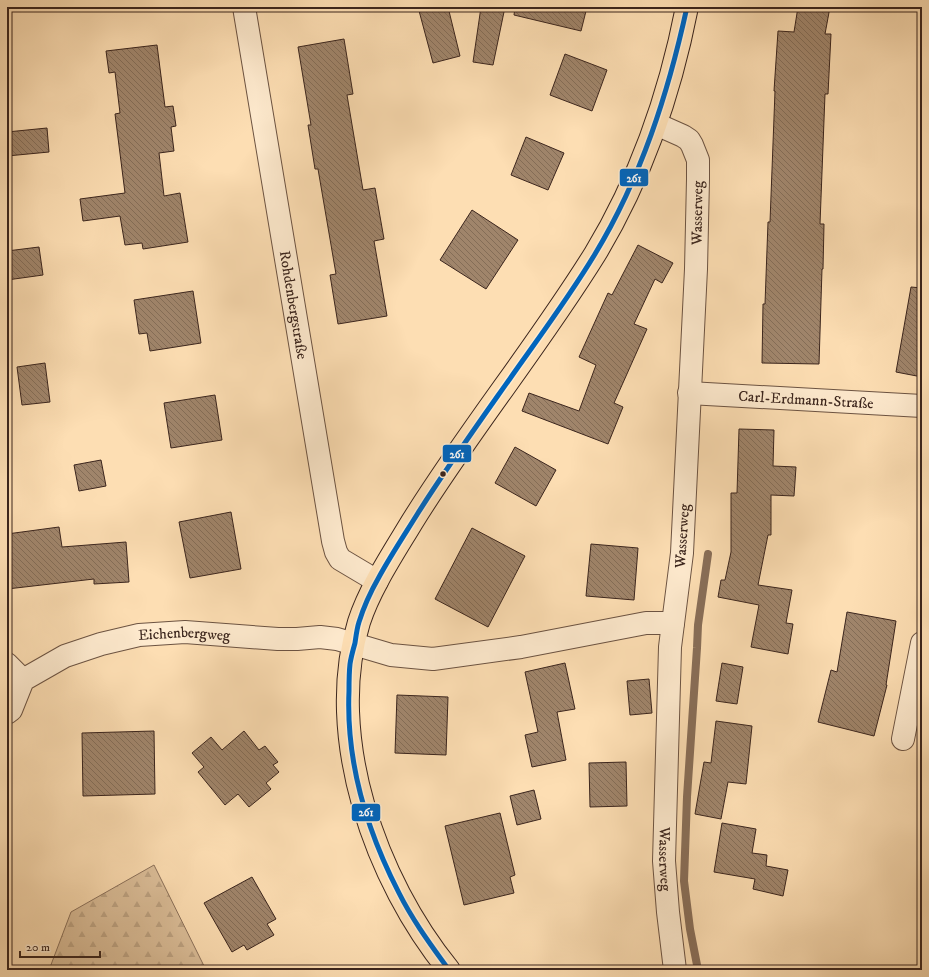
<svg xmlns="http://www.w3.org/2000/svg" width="929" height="977" viewBox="0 0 929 977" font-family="'IM FELL DW Pica',serif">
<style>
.forest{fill:url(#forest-firs);stroke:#8c725c}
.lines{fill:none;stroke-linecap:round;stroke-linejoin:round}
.stream{stroke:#886e58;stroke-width:8}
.building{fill:url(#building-back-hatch);stroke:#3b251d}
.minor-casing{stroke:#6c5342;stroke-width:24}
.major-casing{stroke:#3b251d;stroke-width:24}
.minor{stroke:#feeace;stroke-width:22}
.major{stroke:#fddeb3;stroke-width:22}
.bus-1-casing{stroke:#feeace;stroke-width:8}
.bus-1{stroke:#0065bd;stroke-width:5}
.bus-dot{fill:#3b251d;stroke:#feeace;stroke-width:1.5}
.labels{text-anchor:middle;stroke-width:3.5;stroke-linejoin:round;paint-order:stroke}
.street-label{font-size:15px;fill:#3b251d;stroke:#feeace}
.line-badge{stroke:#feeace;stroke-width:1.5}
.badge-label{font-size:11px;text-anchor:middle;font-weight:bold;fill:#fff}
</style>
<defs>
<pattern id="forest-firs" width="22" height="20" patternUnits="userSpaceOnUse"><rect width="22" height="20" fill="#dcbf9a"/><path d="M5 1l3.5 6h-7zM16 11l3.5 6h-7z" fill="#bea484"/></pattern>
<pattern id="building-back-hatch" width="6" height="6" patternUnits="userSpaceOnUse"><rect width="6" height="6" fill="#a0856b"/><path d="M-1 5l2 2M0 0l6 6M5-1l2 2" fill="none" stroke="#846d57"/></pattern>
</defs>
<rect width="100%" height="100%" fill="#fddeb3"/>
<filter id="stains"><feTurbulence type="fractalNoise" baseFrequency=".005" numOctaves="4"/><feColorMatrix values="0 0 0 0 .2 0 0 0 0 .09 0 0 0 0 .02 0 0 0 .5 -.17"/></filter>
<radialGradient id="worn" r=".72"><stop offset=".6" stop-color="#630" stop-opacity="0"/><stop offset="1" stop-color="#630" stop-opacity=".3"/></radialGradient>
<path class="forest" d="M 154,865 L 206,970 L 49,970 L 71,912 Z"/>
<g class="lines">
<path class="stream" d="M 698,970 L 690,929 L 684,881 L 687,797 L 697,648 L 698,625 L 708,554"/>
</g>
<path class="building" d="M 418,7 L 448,7 L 460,56 L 433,63 Z
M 481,7 L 505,7 L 493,65 L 473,62 Z
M 515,7 L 587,7 L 581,31 L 514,15 Z
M 798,7 L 830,7 L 825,34 L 831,34 L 828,94 L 825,94 L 820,224 L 824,224 L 823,269 L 822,269 L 819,364 L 762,363 L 763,304 L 765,304 L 768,222 L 770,222 L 775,91 L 774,91 L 778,31 L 794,32 Z
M 344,39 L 353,94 L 347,95 L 363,190 L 375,188 L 384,239 L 374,241 L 387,316 L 338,324 L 330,275 L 336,274 L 318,169 L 315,169 L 308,125 L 311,125 L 298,47 Z
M 157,45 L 165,107 L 173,106 L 176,126 L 171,127 L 174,151 L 159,153 L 164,196 L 180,193 L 188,242 L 143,249 L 142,243 L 125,245 L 120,216 L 83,221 L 80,199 L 125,193 L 115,114 L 120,113 L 115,72 L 109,73 L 106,51 Z
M 565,54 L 607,70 L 592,111 L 550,95 Z
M 47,128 L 49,152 L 7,156 L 7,132 Z
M 526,137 L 564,153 L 548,190 L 511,175 Z
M 472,210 L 518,240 L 486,289 L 440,260 Z
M 638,245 L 673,263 L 662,283 L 655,279 L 634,324 L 647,329 L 614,403 L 623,407 L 608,444 L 522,411 L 529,393 L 579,411 L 596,365 L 579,357 L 608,293 L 612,295 Z
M 39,247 L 43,275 L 7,280 L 7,251 Z
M 911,287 L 922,288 L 922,377 L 896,372 Z
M 193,291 L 201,343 L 150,351 L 147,333 L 139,334 L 134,300 Z
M 45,363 L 50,402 L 22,405 L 17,367 Z
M 215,395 L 222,440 L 171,448 L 164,403 Z
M 739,429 L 774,430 L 773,466 L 796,467 L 794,496 L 771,495 L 771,535 L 768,535 L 758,585 L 792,590 L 786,623 L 793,624 L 788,654 L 751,647 L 759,605 L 718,597 L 721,580 L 725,580 L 731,552 L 731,493 L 737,493 Z
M 515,447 L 556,470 L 536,506 L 495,483 Z
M 101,460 L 106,486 L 79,491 L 74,465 Z
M 231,512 L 241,569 L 190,578 L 179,522 Z
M 59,527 L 62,547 L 126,542 L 129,582 L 94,584 L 94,579 L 7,589 L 7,534 Z
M 472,528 L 525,556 L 488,627 L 435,599 Z
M 591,544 L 638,548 L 634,600 L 586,596 Z
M 847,612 L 896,621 L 886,685 L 887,685 L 874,736 L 818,722 L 831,670 L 837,672 Z
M 565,663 L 575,709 L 557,712 L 566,760 L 532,767 L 525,735 L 538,732 L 525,672 Z
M 722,663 L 743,667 L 737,704 L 716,701 Z
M 649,679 L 652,713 L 630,715 L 627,681 Z
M 397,695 L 448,697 L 446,755 L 395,753 Z
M 716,721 L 752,726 L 746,784 L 728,782 L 721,819 L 695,814 L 704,762 L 711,763 Z
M 154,731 L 155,794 L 83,796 L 82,733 Z
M 244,731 L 259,750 L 265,746 L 278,762 L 273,765 L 279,772 L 266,783 L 271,789 L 249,807 L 238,794 L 225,805 L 198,772 L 204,767 L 192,753 L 211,737 L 222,750 Z
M 626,762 L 627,806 L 590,807 L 589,763 Z
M 534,790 L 541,819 L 517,825 L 510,796 Z
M 500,813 L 515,875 L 510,877 L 514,893 L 464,905 L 445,826 Z
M 722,823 L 756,829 L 752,853 L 767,855 L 766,866 L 788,870 L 783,896 L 753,889 L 755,879 L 714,872 Z
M 252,877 L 276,919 L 267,924 L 274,935 L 247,950 L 244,945 L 232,952 L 204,903 Z"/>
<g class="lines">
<g class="minor-casing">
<g id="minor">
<path id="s1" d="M 244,7 L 333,541 L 336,552 L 340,559 L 377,581"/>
<path id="s2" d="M 656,124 L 683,136 L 689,140 L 692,145 L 698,160 L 698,179 L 696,269 L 682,553 L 670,647 L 664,861 L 668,912 L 675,970"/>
<path id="s3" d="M 689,393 L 922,406"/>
<path d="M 7,664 L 23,680"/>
<path id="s4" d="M 7,713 L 11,710 L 23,680 L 65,656 L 101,644 L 139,635 L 185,632 L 278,639 L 297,639 L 320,637 L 337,639 L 391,655 L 433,659 L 521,647 L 646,623 L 673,623"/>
<path d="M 903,739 L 922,643"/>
</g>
</g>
<g class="major-casing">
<path id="major" d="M 449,970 C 376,881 324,736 359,622 C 370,588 394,552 412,522 C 469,430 538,346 595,254 C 641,178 670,94 687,7"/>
</g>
<use href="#minor" class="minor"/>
<use href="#major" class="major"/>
<g class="bus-1-casing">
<path id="bus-1" d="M 449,970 C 431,945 413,921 399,893 C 367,831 346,761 349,691 C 349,682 349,673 350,664 C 351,657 353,650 355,643 C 356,636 357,628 359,622 C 364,606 371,591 379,577 C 391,555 405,534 418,513 C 449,464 483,417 516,370 C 543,332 571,294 595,254 C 641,178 668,94 687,7"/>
</g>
<use href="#bus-1" class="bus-1"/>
</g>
<circle class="bus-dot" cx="443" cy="474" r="3.5"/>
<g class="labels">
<g class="street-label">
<text transform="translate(697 213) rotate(-89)" y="5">Wasserweg</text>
<text dy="5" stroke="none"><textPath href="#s1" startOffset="302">Rohdenbergstraße</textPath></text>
<text dy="5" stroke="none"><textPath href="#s3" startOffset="117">Carl-Erdmann-Straße</textPath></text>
<text transform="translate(682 536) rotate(-86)" y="5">Wasserweg</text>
<text dy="5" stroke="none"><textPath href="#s4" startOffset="208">Eichenbergweg</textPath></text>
<text dy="5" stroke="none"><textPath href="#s2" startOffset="759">Wasserweg</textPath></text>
</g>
</g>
<g class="line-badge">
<rect x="619" y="168" width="30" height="19" rx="4" fill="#0065bd"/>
<rect x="442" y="444" width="30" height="19" rx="4" fill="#0065bd"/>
<rect x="351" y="803" width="30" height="19" rx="4" fill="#0065bd"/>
</g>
<g class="badge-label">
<text x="634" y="182">261</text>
<text x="457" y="458">261</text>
<text x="366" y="816">261</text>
</g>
<rect width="929" height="977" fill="none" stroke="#fddeb3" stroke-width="24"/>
<rect x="8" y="8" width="913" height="961" fill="none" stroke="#3b251d" stroke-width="2"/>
<rect x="12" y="12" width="905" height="953" fill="none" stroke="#3b251d"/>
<path d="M20 951v6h80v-6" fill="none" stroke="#3b251d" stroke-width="2"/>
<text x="26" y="951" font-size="12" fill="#3b251d" stroke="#feeace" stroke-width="3" paint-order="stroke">20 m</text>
<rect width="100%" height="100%" filter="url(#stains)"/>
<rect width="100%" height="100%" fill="url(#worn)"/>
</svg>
